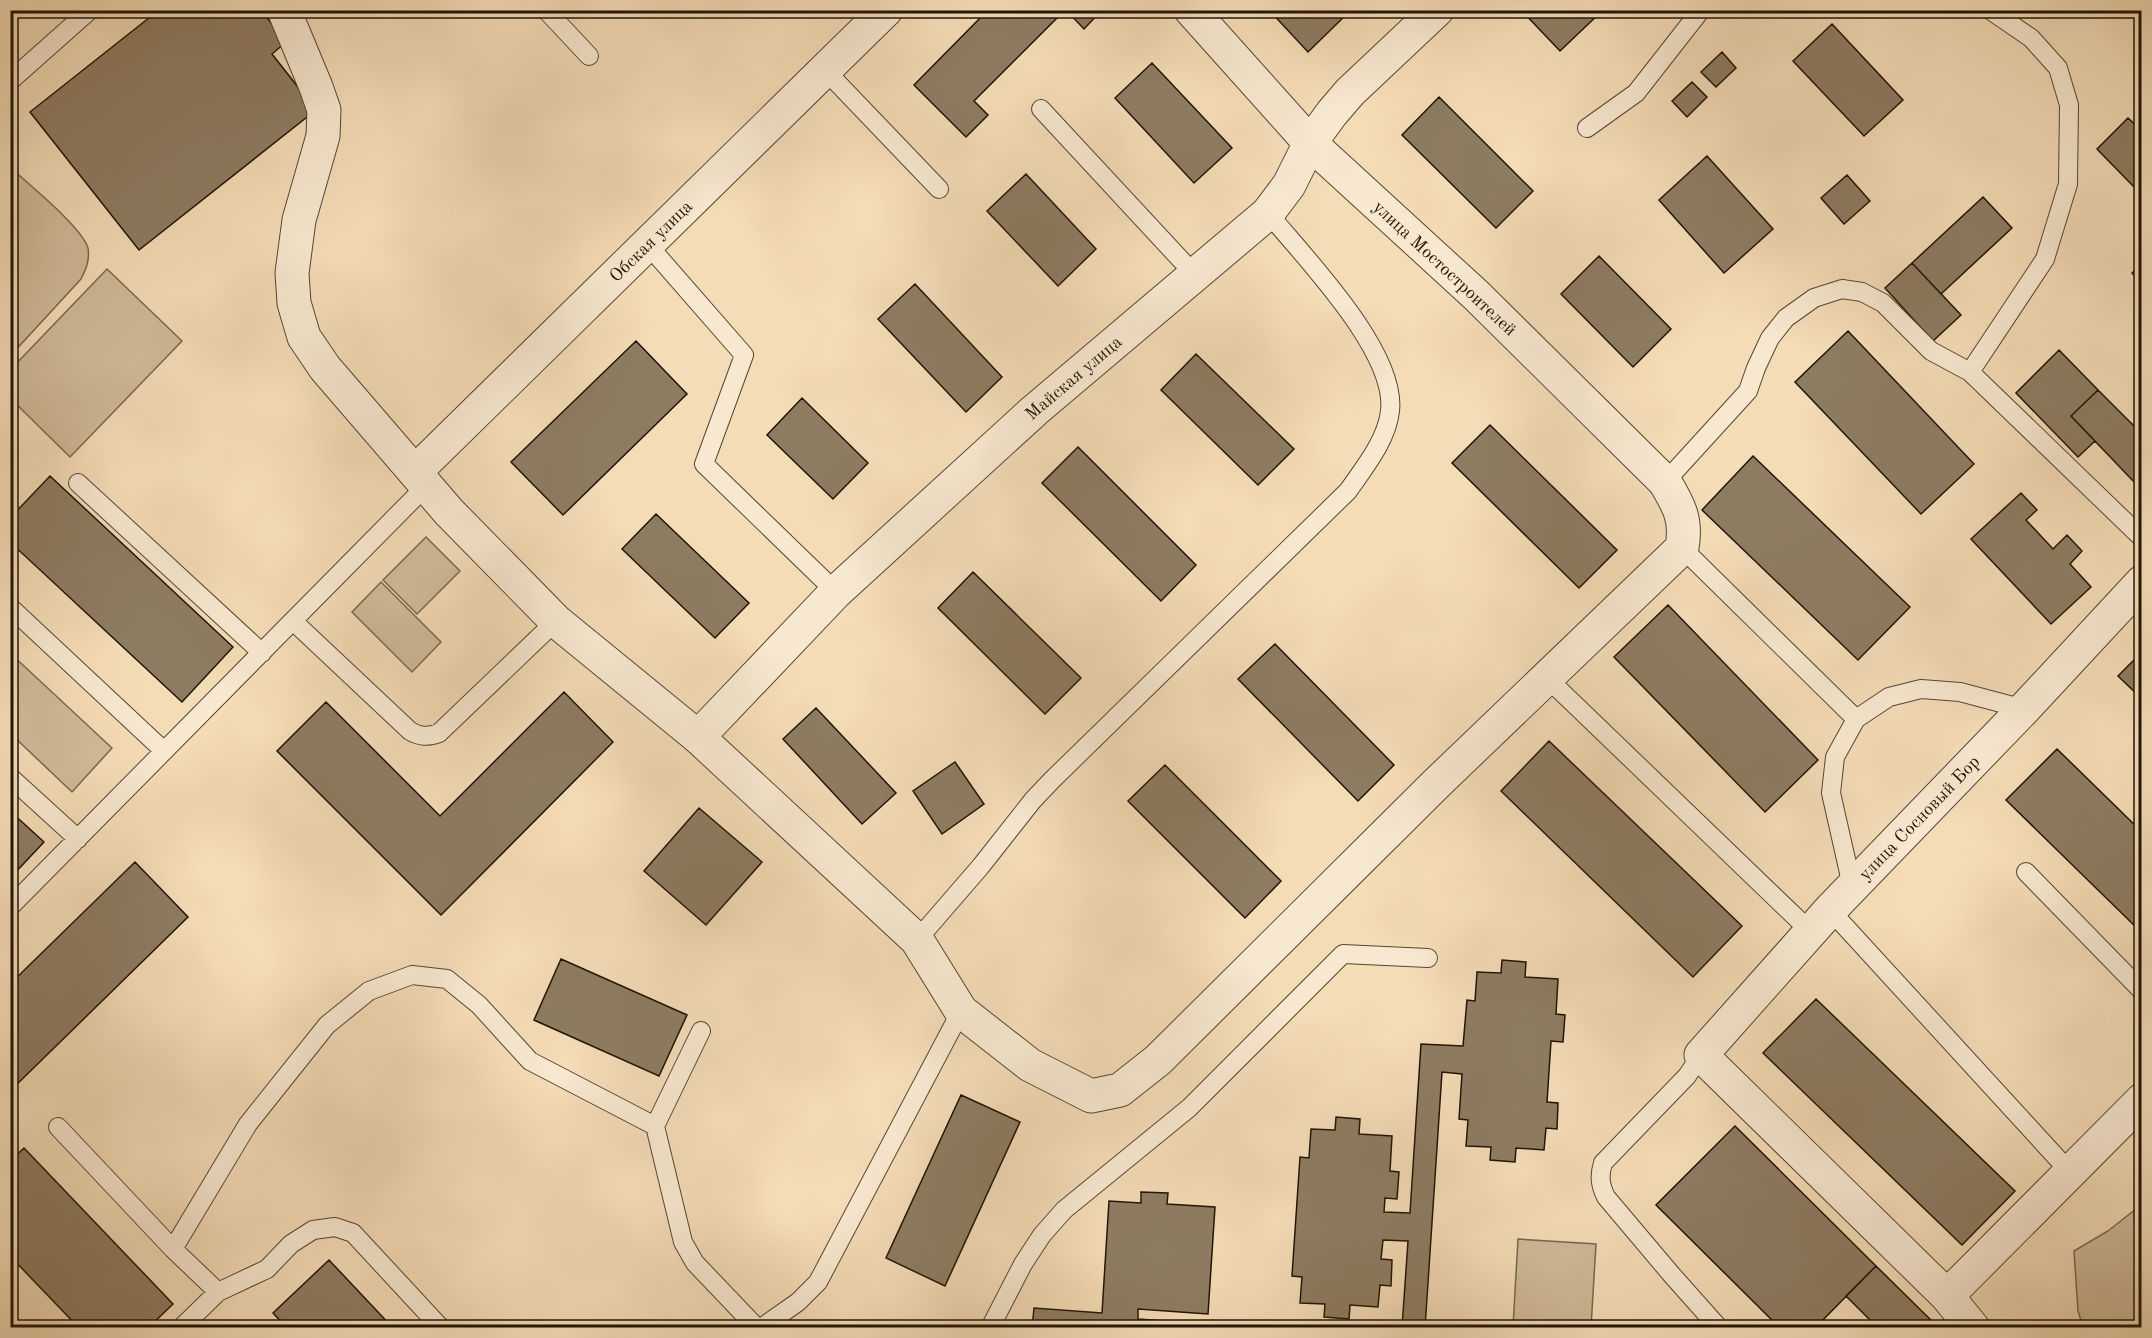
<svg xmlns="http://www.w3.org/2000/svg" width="2152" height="1338" viewBox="0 0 2152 1338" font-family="'Old Standard TT',serif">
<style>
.green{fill:#d0ba99;stroke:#786750;stroke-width:1.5}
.building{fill:#8e7c62;stroke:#201406;stroke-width:1.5}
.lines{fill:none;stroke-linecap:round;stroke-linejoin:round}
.service-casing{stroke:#554632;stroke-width:20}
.minor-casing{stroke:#554632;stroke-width:35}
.service{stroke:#f8e8d0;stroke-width:18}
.minor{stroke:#f8e8d0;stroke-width:33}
.labels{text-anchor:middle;stroke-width:5;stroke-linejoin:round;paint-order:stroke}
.street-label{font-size:18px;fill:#201406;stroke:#f8e8d0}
</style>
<rect width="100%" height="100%" fill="#f4dcb7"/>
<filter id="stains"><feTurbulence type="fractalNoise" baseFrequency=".00333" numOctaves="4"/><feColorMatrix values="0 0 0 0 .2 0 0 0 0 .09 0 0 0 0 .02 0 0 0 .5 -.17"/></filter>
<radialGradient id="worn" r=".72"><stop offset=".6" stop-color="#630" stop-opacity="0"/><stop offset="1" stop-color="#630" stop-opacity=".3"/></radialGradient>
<path class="green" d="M 11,168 C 28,184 82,227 88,248 C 90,260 86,269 81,279 L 11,355 Z
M 107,269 L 182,341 L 70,457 L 11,399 L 11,369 Z
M 426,537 L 460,571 L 417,614 L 383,580 Z
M 381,582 L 441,642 L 412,672 L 352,612 Z
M 10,653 L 112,748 L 72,792 L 11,734 Z
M 2141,1205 L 2141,1327 L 2083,1327 L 2078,1311 L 2074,1251 L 2108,1231 Z
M 1518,1239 L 1596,1244 L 1591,1327 L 1513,1327 Z"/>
<path class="building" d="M 159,10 L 261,10 L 286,42 L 272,54 L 316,110 L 139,250 L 30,112 Z
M 988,10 L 1065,10 L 974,101 L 988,115 L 966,137 L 914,85 Z
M 1066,10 L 1102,10 L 1084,29 Z
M 1269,10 L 1351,10 L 1308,52 Z
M 1521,10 L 1603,10 L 1560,51 Z
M 1832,24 L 1903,100 L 1864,136 L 1793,61 Z
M 1722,52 L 1736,68 L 1716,87 L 1701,72 Z
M 1152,63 L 1232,148 L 1194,183 L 1115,98 Z
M 1692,82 L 1707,97 L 1687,117 L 1672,101 Z
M 1439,97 L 1533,191 L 1496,228 L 1402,135 Z
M 2128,118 L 2142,131 L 2142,179 L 2134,187 L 2097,149 Z
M 1707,156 L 1773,229 L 1724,273 L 1659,200 Z
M 1026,174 L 1096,249 L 1058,286 L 987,211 Z
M 1847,175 L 1870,201 L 1844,224 L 1821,198 Z
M 1983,197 L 2012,228 L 1941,294 L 1912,263 Z
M 1599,256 L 1671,329 L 1633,367 L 1561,294 Z
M 1912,263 L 1961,315 L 1933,341 L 1885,288 Z
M 2142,264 L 2142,283 L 2132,273 Z
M 915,284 L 1002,377 L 966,412 L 878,319 Z
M 1848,331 L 1974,464 L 1921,514 L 1795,382 Z
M 636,341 L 687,394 L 563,515 L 511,462 Z
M 2059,350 L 2098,390 L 2071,416 L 2095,441 L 2078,457 L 2016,393 Z
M 1196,354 L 1294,449 L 1258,485 L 1161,390 Z
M 2098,390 L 2142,434 L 2142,481 L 2137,485 L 2071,416 Z
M 802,398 L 868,463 L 833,499 L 767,435 Z
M 1490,425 L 1617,550 L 1579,588 L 1452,463 Z
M 1078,447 L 1196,565 L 1161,601 L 1042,483 Z
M 1753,456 L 1910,607 L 1858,660 L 1702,510 Z
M 50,476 L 233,647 L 182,702 L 10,542 L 10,518 Z
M 2021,493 L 2037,510 L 2026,520 L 2053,549 L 2067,535 L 2082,551 L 2070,564 L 2091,587 L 2051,624 L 1971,539 Z
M 656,514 L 749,603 L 715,638 L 622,549 Z
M 973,572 L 1081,678 L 1045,714 L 938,608 Z
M 1668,605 L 1818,760 L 1765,812 L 1614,657 Z
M 1275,644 L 1394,765 L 1358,801 L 1238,679 Z
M 2142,652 L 2142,699 L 2118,676 Z
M 564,692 L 613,742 L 441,915 L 277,751 L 326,702 L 440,816 Z
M 816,708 L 896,793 L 862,824 L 783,739 Z
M 1549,741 L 1742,926 L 1693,977 L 1501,791 Z
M 2057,749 L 2142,832 L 2142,933 L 2006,800 Z
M 955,762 L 984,804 L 942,834 L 913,791 Z
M 1165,765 L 1281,881 L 1245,918 L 1128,801 Z
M 699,808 L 762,862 L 706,925 L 644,871 Z
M 10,811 L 44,842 L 10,878 Z
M 135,862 L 188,917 L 10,1091 L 10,984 Z
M 561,959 L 687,1015 L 659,1076 L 534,1020 Z
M 1502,960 L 1526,962 L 1525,977 L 1558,979 L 1556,1014 L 1565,1015 L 1563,1042 L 1551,1041 L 1547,1102 L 1558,1103 L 1557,1129 L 1546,1128 L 1544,1150 L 1516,1148 L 1515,1162 L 1490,1160 L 1491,1147 L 1466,1146 L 1468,1120 L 1459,1119 L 1462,1074 L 1442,1072 L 1425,1328 L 1402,1328 L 1408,1241 L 1383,1240 L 1381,1259 L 1392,1260 L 1391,1286 L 1380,1285 L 1378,1307 L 1350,1305 L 1349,1319 L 1324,1317 L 1325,1304 L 1300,1303 L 1302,1277 L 1292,1276 L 1300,1157 L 1309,1158 L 1311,1129 L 1335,1130 L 1336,1117 L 1360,1119 L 1359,1134 L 1392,1136 L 1390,1171 L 1399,1172 L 1397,1199 L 1385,1198 L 1384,1212 L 1410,1213 L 1421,1044 L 1463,1046 L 1467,1000 L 1475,1001 L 1477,972 L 1501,973 Z
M 1816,999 L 2015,1191 L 1962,1245 L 1763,1053 Z
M 961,1095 L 1020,1122 L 945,1286 L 886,1258 Z
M 1735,1126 L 1876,1266 L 1815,1328 L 1780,1328 L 1656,1205 Z
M 24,1148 L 173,1304 L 148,1328 L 79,1328 L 10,1256 L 10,1161 Z
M 1141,1192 L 1168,1193 L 1167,1204 L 1215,1207 L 1208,1314 L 1138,1309 L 1138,1319 L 1266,1328 L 1032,1328 L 1034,1308 L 1102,1313 L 1109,1201 L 1141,1203 Z
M 329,1260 L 393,1328 L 287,1328 L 273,1313 Z
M 1876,1266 L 1939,1328 L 1878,1328 L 1846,1296 Z"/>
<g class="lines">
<g class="service-casing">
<path id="service" d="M 546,10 L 589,56
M 826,71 L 939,189
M 10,81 L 90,10
M 1041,109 L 1195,275
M 1587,128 L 1636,93 L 1701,10
M 648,245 L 744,355 L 704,464 L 836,592
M 1970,372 L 2045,259 L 2068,184 L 2069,105 L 2058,68 L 2031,38 L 1990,10
M 1665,482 L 1748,391 L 1756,368 L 1770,338 L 1786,318 L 1814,298 L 1842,289 L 1862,292 L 1883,303 L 1931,351 L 1970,372 L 2142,538
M 78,483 L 262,653
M 1682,548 L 1856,719
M 10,607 L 164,751
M 293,621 L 410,731 C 420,737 428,737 439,733 L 556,621
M 1546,677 L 1811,932
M 10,777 L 78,839
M 2026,872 L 2142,991
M 1852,886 L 1831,793 L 1835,757 L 1856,719 L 1889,697 L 1921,689 L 1960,692 L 2024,709
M 10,907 L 426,486
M 1830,910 L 2069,1171
M 917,940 L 981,866 L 1033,800 L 1052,780 L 1348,491 C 1364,468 1387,440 1390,411 C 1397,352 1305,258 1268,213
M 1701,1055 L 1687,1076 L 1603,1163 C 1599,1176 1600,1185 1606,1197 L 1671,1274 L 1719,1328
M 655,1126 L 701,1031
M 58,1127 L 173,1249 L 218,1292
M 173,1249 L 248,1124 L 327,1025 L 369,991 L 412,975 L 447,979 L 479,1005 L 530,1061 L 655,1126 L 683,1242 L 695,1263 L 757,1328
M 181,1328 L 218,1292 L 267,1269 L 291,1244 L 313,1230 L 335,1227 L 353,1233 L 441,1328
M 761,1328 L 798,1302 L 818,1282 L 961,1011
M 990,1328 L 1023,1264 L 1042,1235 L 1064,1210 L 1189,1108 L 1343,954 L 1428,958"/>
</g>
<g class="minor-casing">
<g id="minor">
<path d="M 284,10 L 316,87 L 324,110 L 323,136 L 299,220 L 292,273 L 294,303 L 304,337 L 325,368 L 449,512 L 556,621 L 698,737 L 917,940 L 961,1011 L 1030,1065 L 1091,1096 L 1120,1090 L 1158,1060 L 1437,783 L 1682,548 C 1687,519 1679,506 1665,482 L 1476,295 L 1310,143 L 1191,10"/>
<path id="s1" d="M 415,472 L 886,10"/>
<path id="s2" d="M 698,737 L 836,592 L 1034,411 L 1268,213 L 1289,185 L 1310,143 L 1332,113 L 1350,92 L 1437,10"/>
<path d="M 1947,1296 L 2142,1100"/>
<path id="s3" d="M 1973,1328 L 1947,1296 L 1701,1055 L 1830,910 L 2024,709 L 2142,582"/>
</g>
</g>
<use href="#service" class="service"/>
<use href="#minor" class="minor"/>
</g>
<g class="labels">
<g class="street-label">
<text dy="6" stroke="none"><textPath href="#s1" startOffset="330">Обская улица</textPath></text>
<text transform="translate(1445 268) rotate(43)" y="6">улица Мостостроителей</text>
<text dy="6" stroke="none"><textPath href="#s2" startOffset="520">Майская улица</textPath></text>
<text dy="6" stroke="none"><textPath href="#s3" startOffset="708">улица Сосновый Бор</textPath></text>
</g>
</g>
<rect width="2152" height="1338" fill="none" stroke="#f4dcb7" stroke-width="36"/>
<rect x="12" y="12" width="2128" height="1314" fill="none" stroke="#201406" stroke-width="3"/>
<rect x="18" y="18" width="2116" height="1302" fill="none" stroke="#201406" stroke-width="1.5"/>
<rect width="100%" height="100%" filter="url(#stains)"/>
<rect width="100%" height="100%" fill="url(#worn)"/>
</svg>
